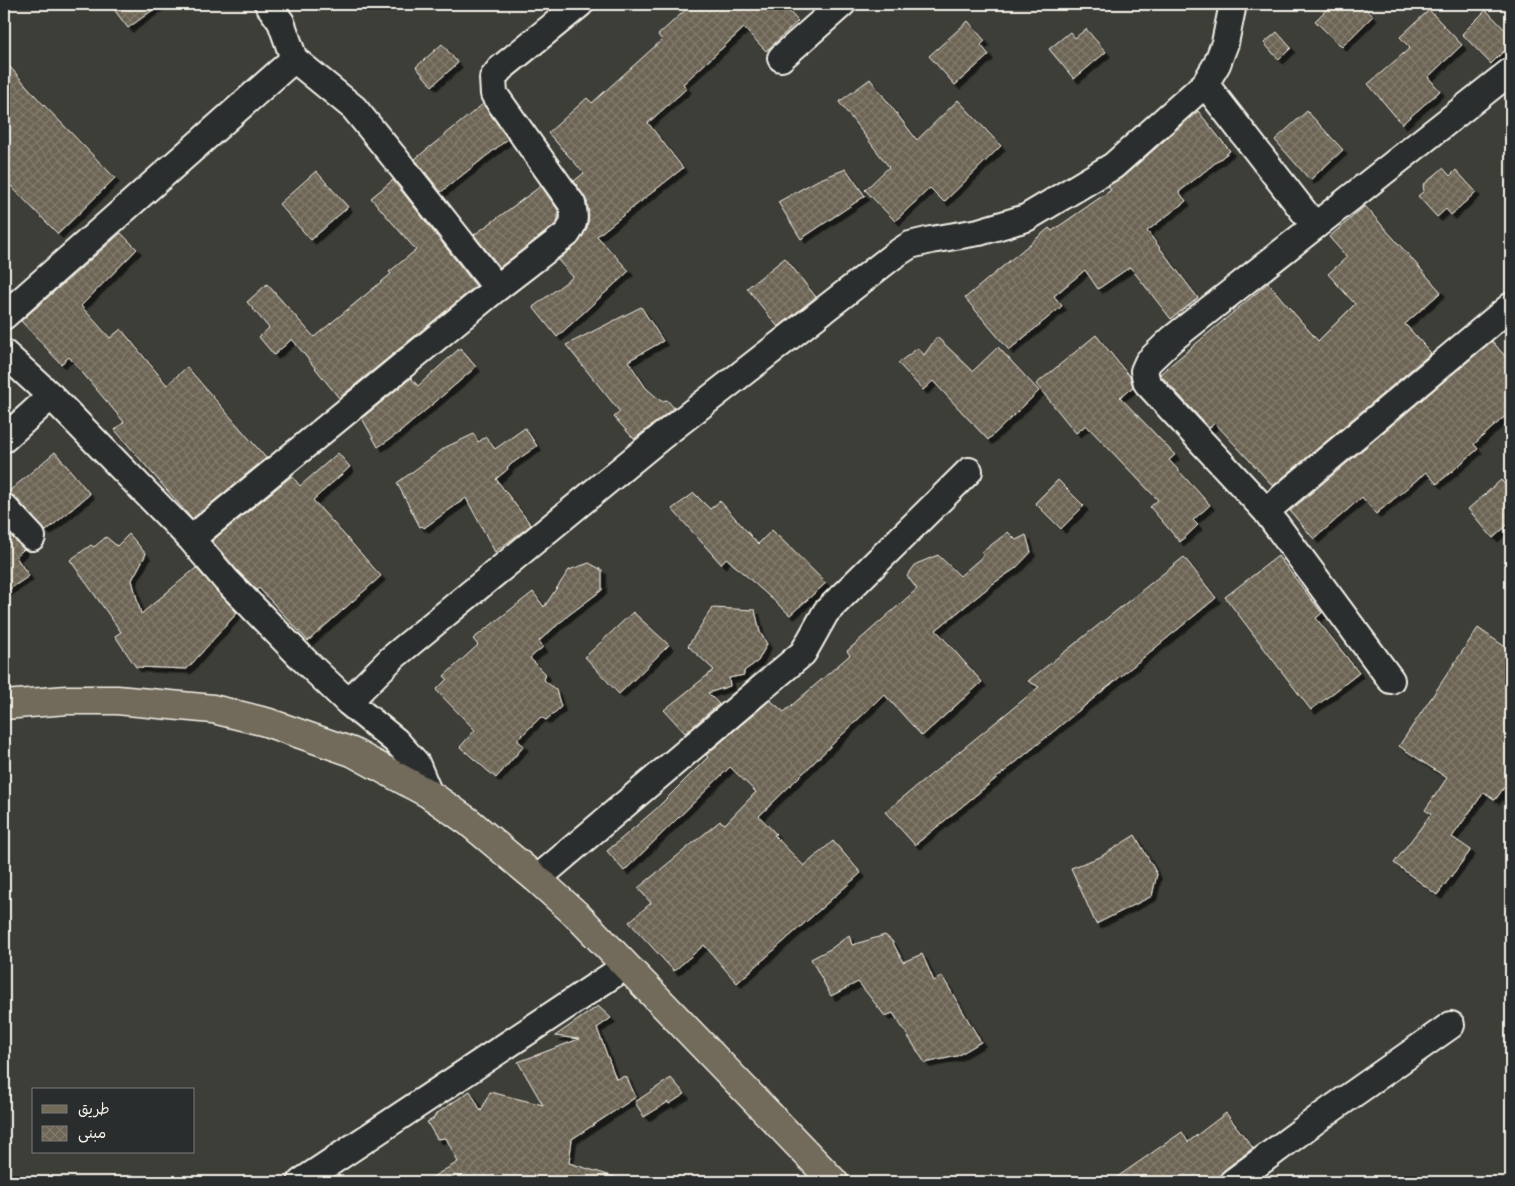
<svg xmlns="http://www.w3.org/2000/svg" width="1515" height="1186" viewBox="0 0 1515 1186" font-family="'Shantell Sans','Playpen Sans Arabic',sans-serif">
<style>
.building{fill:url(#building-cross-hatch);stroke:#f4f1e8;filter:url(#shadow)}
.lines{fill:none;stroke-linecap:round;stroke-linejoin:round}
.minor-casing{stroke:#f4f1e8;stroke-width:30}
.major-casing{stroke:#f4f1e8;stroke-width:31}
.minor{stroke:#2a2d2e;stroke-width:26}
.major{stroke:#726b5a;stroke-width:28}
</style>
<defs>
<pattern id="building-cross-hatch" width="8" height="8" patternUnits="userSpaceOnUse" patternTransform="scale(1.25)"><rect width="8" height="8" fill="#6c6454"/><path d="M0 0l8 8M0 8l8-8" fill="none" stroke="#827b6d"/></pattern>
<filter id="shadow"><feDropShadow dx="4.5" dy="4.5" stdDeviation="0" flood-color="#0009"/></filter>
</defs>
<rect width="100%" height="100%" fill="#3e3e39"/>
<filter id="ink" filterUnits="userSpaceOnUse"><feTurbulence type="fractalNoise" baseFrequency=".02" numOctaves="2"/><feDisplacementMap in="SourceGraphic" scale="10" xChannelSelector="R" yChannelSelector="G"/><feConvolveMatrix kernelMatrix="1 2 1 2 8 2 1 2 1" color-interpolation-filters="sRGB"/></filter>
<g filter="url(#ink)">
<path class="building" d="M 110,4 L 161,4 L 128,28 Z
M 692,4 L 782,4 L 798,21 L 766,51 L 744,28 L 683,84 L 687,88 L 648,123 L 683,168 L 597,236 L 629,271 L 557,337 L 533,307 L 573,277 L 558,260 L 579,242 L 587,228 L 589,215 L 587,201 L 574,181 L 584,173 L 548,133 L 587,98 L 592,103 L 662,40 L 658,35 Z
M 1332,4 L 1361,4 L 1373,16 L 1342,47 L 1315,21 Z
M 1429,10 L 1462,45 L 1428,77 L 1440,91 L 1402,124 L 1368,84 L 1410,48 L 1400,37 Z
M 1486,10 L 1511,36 L 1511,44 L 1491,64 L 1462,34 Z
M 968,21 L 985,41 L 981,45 L 989,55 L 955,85 L 929,56 Z
M 1086,29 L 1106,52 L 1074,79 L 1049,49 L 1070,32 L 1075,38 Z
M 1277,32 L 1291,48 L 1279,60 L 1264,43 Z
M 442,44 L 458,63 L 432,86 L 416,67 Z
M 4,60 L 40,101 L 115,178 L 58,234 L 4,179 Z
M 870,79 L 917,140 L 958,100 L 1001,146 L 944,202 L 930,188 L 895,221 L 865,190 L 889,167 L 839,102 Z
M 483,104 L 508,139 L 441,192 L 415,159 Z
M 1198,111 L 1230,151 L 1179,192 L 1186,201 L 1147,231 L 1198,298 L 1171,319 L 1130,267 L 1098,289 L 1085,270 L 1054,296 L 1062,306 L 1009,350 L 965,298 L 1049,228 L 1052,231 L 1111,190 L 1108,186 L 1123,177 Z
M 1307,111 L 1343,150 L 1310,180 L 1275,140 Z
M 1443,168 L 1450,176 L 1456,170 L 1476,192 L 1451,215 L 1446,209 L 1437,217 L 1418,196 L 1424,191 L 1423,185 Z
M 846,169 L 865,196 L 801,239 L 778,202 L 818,180 Z
M 316,171 L 348,207 L 311,240 L 279,204 Z
M 393,180 L 476,286 L 339,398 L 292,339 L 274,355 L 259,337 L 269,328 L 247,302 L 267,284 L 314,337 L 391,274 L 389,272 L 416,250 L 371,198 Z
M 541,186 L 558,210 L 558,220 L 556,224 L 500,267 L 474,235 Z
M 1365,206 L 1441,292 L 1405,324 L 1431,353 L 1273,486 L 1215,423 L 1209,428 L 1160,374 L 1268,283 L 1318,341 L 1355,304 L 1328,274 L 1347,257 L 1329,237 Z
M 121,233 L 137,249 L 81,306 L 110,338 L 121,329 L 167,385 L 187,367 L 266,458 L 192,519 L 115,430 L 124,422 L 69,357 L 61,364 L 21,321 Z
M 785,258 L 816,297 L 778,327 L 747,288 Z
M 641,307 L 663,341 L 628,361 L 646,388 L 661,401 L 667,400 L 674,408 L 634,439 L 614,417 L 620,412 L 566,345 Z
M 1096,335 L 1130,377 L 1133,387 L 1120,397 L 1175,455 L 1169,460 L 1210,505 L 1193,520 L 1198,525 L 1180,542 L 1150,507 L 1158,500 L 1086,425 L 1076,433 L 1036,384 Z
M 937,337 L 973,371 L 998,347 L 1039,391 L 988,440 L 933,381 L 923,390 L 898,363 L 918,348 L 924,355 Z
M 1492,341 L 1511,363 L 1511,411 L 1474,444 L 1478,449 L 1437,484 L 1426,472 L 1376,514 L 1362,497 L 1314,539 L 1290,511 Z
M 460,348 L 476,367 L 399,433 L 378,447 L 362,418 L 411,378 L 418,386 Z
M 525,428 L 537,446 L 507,467 L 508,469 L 496,479 L 531,525 L 495,552 L 466,498 L 424,528 L 422,526 L 420,527 L 397,483 L 446,447 L 474,434 L 478,442 L 486,437 L 495,449 Z
M 55,452 L 90,494 L 46,531 L 15,497 L 7,493 Z
M 338,453 L 350,467 L 313,500 L 381,576 L 308,641 L 259,588 L 257,590 L 237,570 L 212,541 L 292,476 L 300,486 Z
M 1058,480 L 1084,506 L 1061,529 L 1035,503 Z
M 1501,480 L 1511,491 L 1511,522 L 1493,538 L 1468,509 Z
M 694,493 L 710,509 L 720,501 L 758,544 L 772,530 L 826,583 L 790,615 L 726,558 L 721,564 L 672,509 Z
M 4,529 L 24,549 L 16,557 L 29,576 L 4,593 Z
M 1008,532 L 1016,540 L 1026,535 L 1031,552 L 1016,568 L 994,583 L 936,630 L 982,682 L 922,736 L 884,694 L 759,816 L 776,834 L 774,835 L 804,866 L 833,841 L 861,873 L 737,983 L 704,945 L 674,971 L 629,922 L 651,903 L 638,888 L 720,821 L 725,824 L 756,792 L 730,767 L 624,871 L 607,851 L 656,809 L 708,757 L 706,755 L 770,700 L 784,712 L 850,655 L 847,651 L 917,589 L 907,576 L 916,564 L 938,555 L 960,576 L 983,556 L 982,552 Z
M 129,534 L 146,554 L 132,580 L 141,614 L 196,568 L 237,613 L 187,669 L 136,667 L 115,636 L 121,632 L 70,560 L 91,545 L 94,547 L 106,537 L 117,546 Z
M 1278,556 L 1322,613 L 1316,618 L 1359,673 L 1311,710 L 1225,597 Z
M 1184,557 L 1216,598 L 915,845 L 885,812 L 1039,687 L 1028,681 Z
M 589,563 L 602,570 L 602,590 L 570,614 L 539,641 L 543,647 L 530,658 L 546,674 L 544,680 L 556,690 L 561,707 L 546,720 L 541,717 L 517,740 L 524,746 L 496,778 L 460,747 L 475,730 L 436,690 L 447,679 L 444,676 L 478,645 L 473,639 L 533,592 L 544,607 L 569,570 Z
M 712,608 L 755,610 L 760,632 L 767,644 L 758,661 L 744,671 L 744,675 L 729,678 L 730,686 L 708,693 L 719,704 L 685,733 L 664,710 L 714,670 L 688,646 Z
M 633,612 L 669,645 L 619,694 L 585,657 Z
M 1478,628 L 1511,651 L 1511,778 L 1495,800 L 1484,792 L 1452,837 L 1471,850 L 1437,895 L 1394,863 L 1431,814 L 1425,810 L 1447,778 L 1399,746 Z
M 1135,835 L 1157,874 L 1152,896 L 1096,924 L 1071,868 L 1100,857 Z
M 849,935 L 852,945 L 885,935 L 892,941 L 903,962 L 922,954 L 934,981 L 942,976 L 981,1042 L 957,1056 L 925,1063 L 893,1013 L 885,1016 L 859,983 L 858,982 L 831,996 L 811,959 L 832,948 Z
M 598,1006 L 611,1018 L 597,1028 L 616,1079 L 626,1076 L 636,1097 L 572,1139 L 569,1163 L 618,1178 L 617,1182 L 424,1182 L 458,1162 L 446,1138 L 437,1139 L 427,1122 L 433,1119 L 436,1114 L 470,1091 L 481,1111 L 490,1092 L 543,1105 L 518,1062 L 579,1039 L 555,1036 Z
M 671,1078 L 685,1094 L 669,1104 L 668,1102 L 644,1117 L 635,1102 Z
M 1226,1113 L 1253,1148 L 1224,1170 L 1219,1176 L 1218,1182 L 1110,1182 L 1182,1132 L 1188,1142 Z"/>
<g class="lines">
<g class="minor-casing">
<path id="minor" d="M 268,4 L 281,22 L 294,59 L 354,108 L 398,162 L 497,288
M 781,58 L 842,4
M 1205,84 L 1315,226
M 4,316 L 294,59
M 4,353 L 51,396 L 191,539 L 226,580 L 304,660 L 348,702 L 396,741 L 416,763 L 429,794
M 4,439 L 51,396
M 4,507 L 32,537
M 1266,511 L 1147,383 L 1144,371 L 1148,362 L 1172,339 L 1511,71
M 191,539 L 497,288 L 567,234 C 575,223 575,217 572,204 L 494,94 L 493,78 L 500,69 L 580,4
M 1391,680 L 1266,511 L 1511,306
M 348,702 L 392,658 L 662,436 L 893,256 L 910,245 L 931,240 L 979,232 L 1026,218 L 1113,166 L 1205,84 L 1217,64 L 1225,43 L 1233,4
M 537,879 L 803,653 L 826,612 L 969,471
M 301,1182 L 626,966
M 1233,1182 L 1319,1118 L 1451,1025"/>
</g>
<g class="major-casing">
<path id="major" d="M 4,705 L 67,700 L 117,700 L 213,709 L 266,722 L 352,752 L 429,794 L 469,822 L 537,879 L 578,916 L 834,1182"/>
</g>
<use href="#minor" class="minor"/>
<use href="#major" class="major"/>
</g>
</g>
<rect width="1515" height="1186" fill="none" stroke="#2a2d2e" stroke-width="20"/>
<rect x="10" y="10" width="1495" height="1166" fill="none" stroke="#f4f1e8" stroke-width="2" filter="url(#ink)"/>
<rect x="32" y="1088" width="162" height="65" fill="#2a2d2e" stroke="#7b7b78"/>
<rect x="42" y="1105" width="25" height="8" fill="#726b5a" stroke="#7b7b78"/>
<text x="78" y="1114" font-size="15" fill="#f4f1e8">طريق</text>
<rect x="42" y="1126" width="25" height="15" fill="url(#building-cross-hatch)" stroke="#7b7b78"/>
<text x="78" y="1138" font-size="15" fill="#f4f1e8">مبنى</text>
</svg>
